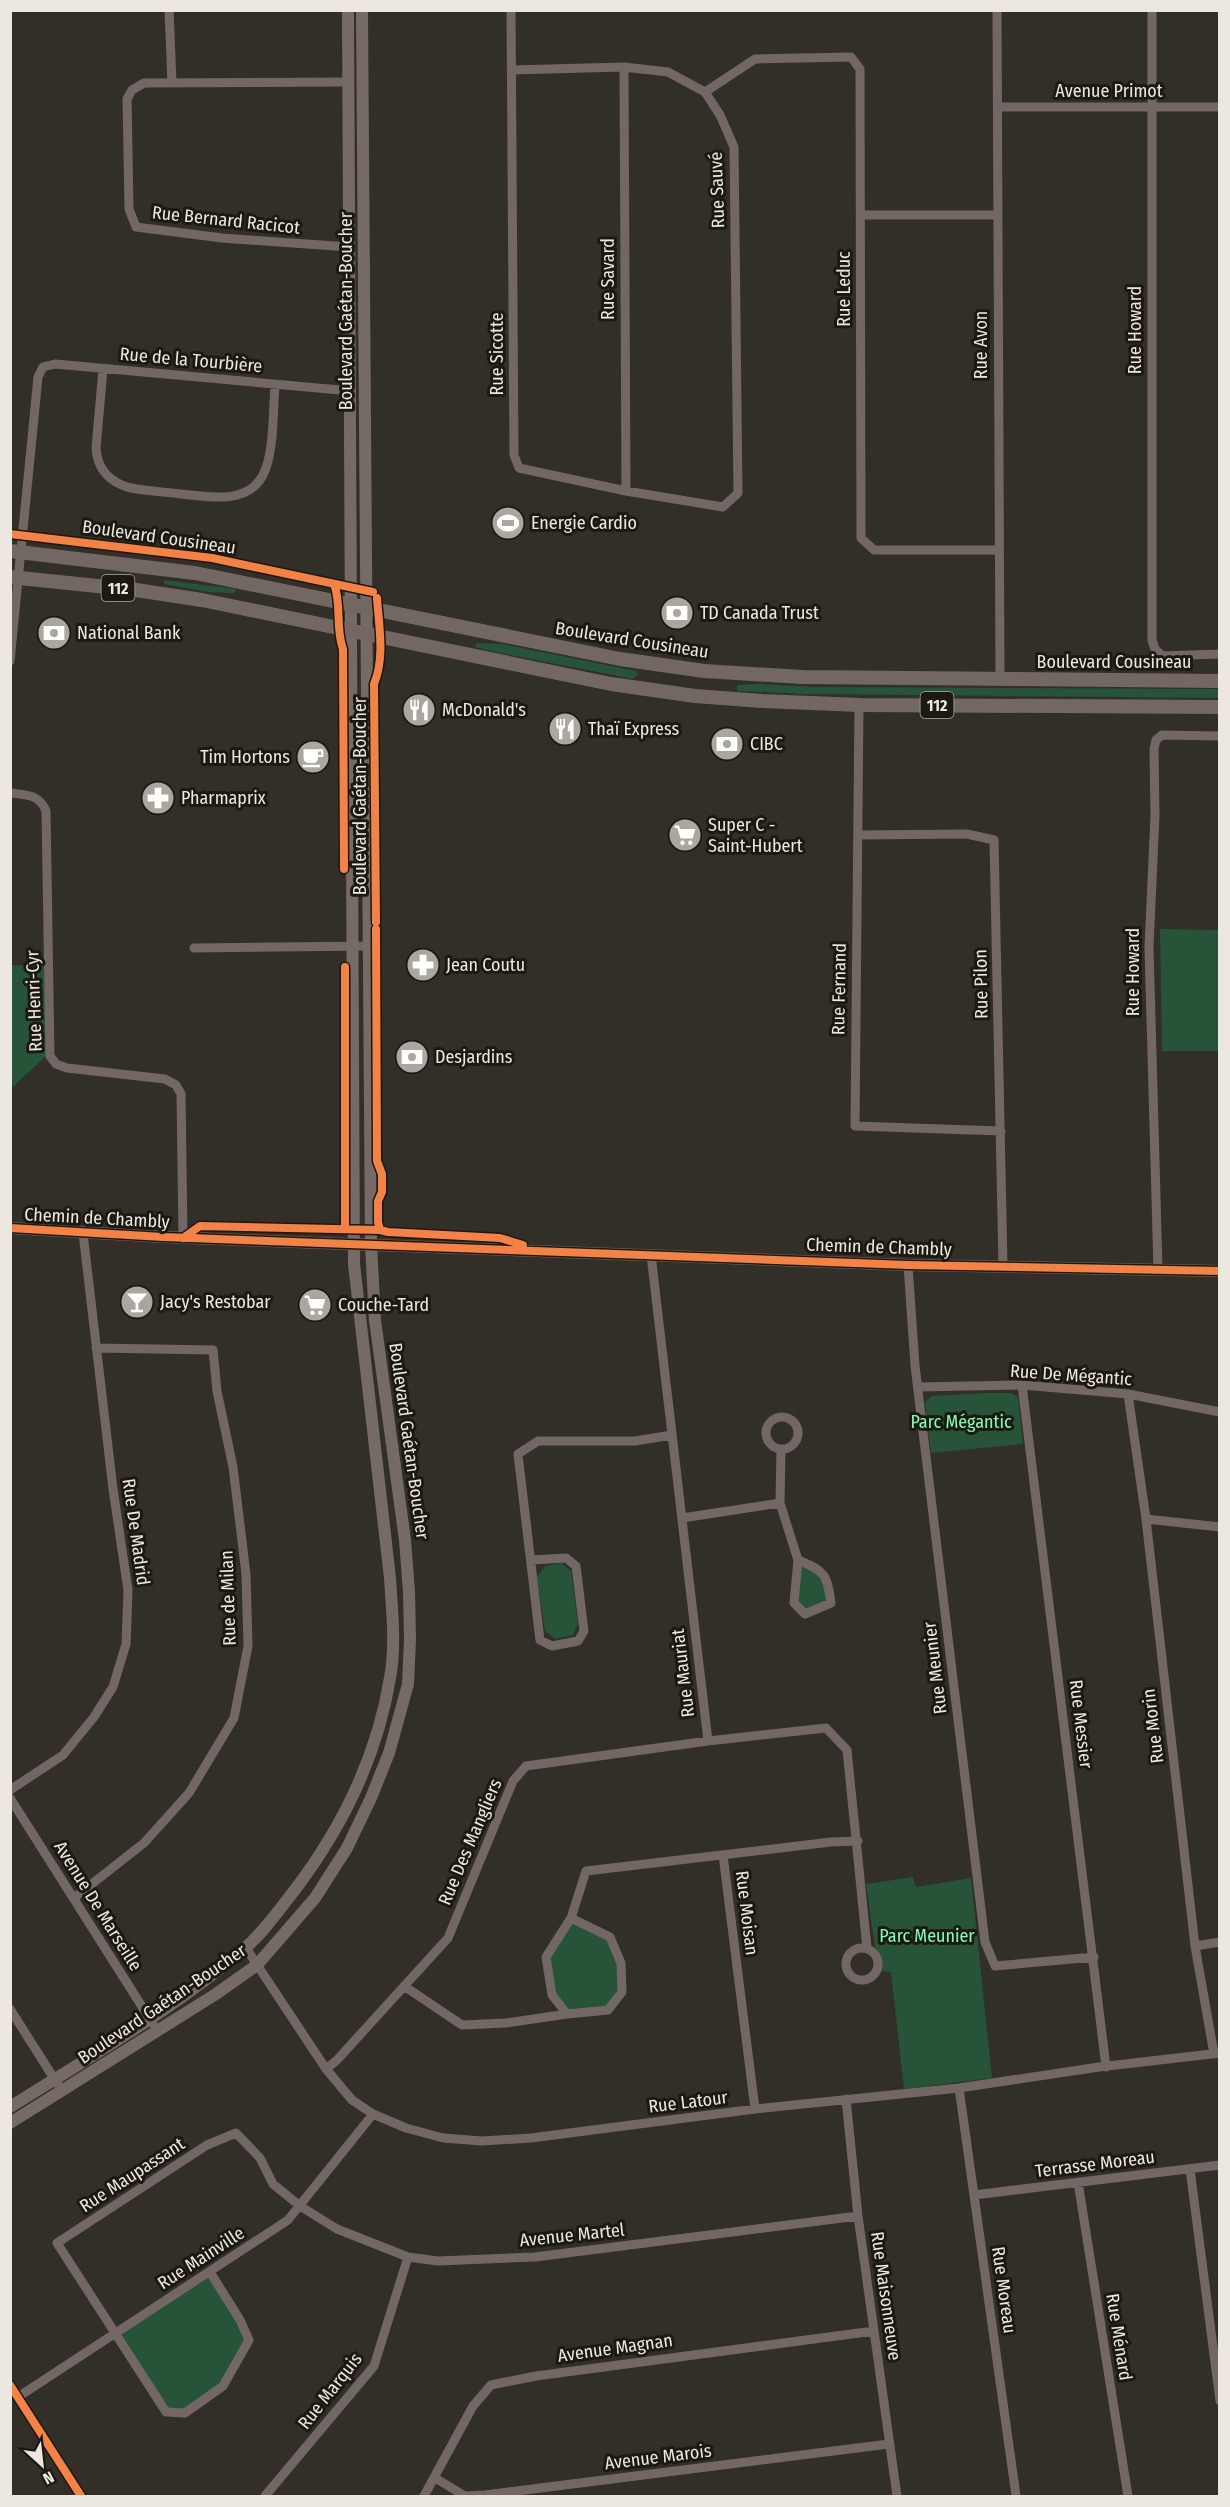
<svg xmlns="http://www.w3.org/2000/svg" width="1230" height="2507" viewBox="0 0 1230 2507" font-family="'Fira Sans Condensed',sans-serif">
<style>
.green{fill:#275338}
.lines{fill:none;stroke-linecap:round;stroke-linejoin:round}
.street{stroke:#736765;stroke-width:9}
.secondary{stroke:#766a67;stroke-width:12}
.primary{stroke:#736764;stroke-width:14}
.cycleway-casing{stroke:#1c1913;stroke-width:11}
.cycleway{stroke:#f48246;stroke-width:8}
.labels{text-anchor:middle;stroke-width:6;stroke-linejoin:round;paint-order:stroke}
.shield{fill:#1c1913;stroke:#aea9a2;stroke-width:1.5}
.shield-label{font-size:16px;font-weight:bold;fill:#ece7df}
.street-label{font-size:18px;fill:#ece7df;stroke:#1c1913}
.poi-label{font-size:18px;fill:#ece7df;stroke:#1c1913;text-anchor:start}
.park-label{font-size:18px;fill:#82fcb5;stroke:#1c1913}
</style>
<rect width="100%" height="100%" fill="#322f28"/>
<path class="green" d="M 164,580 L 236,589 L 235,593 L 208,592 L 164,584 Z
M 476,643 L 502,644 L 636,671 L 638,674 L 633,679 L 495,652 L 475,647 Z
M 758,684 L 814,687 L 1219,689 L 1220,698 L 805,694 L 737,691 L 737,685 Z
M 356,744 L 359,745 L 362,755 L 362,801 L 357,800 Z
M 1160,929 L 1219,930 L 1219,1051 L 1162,1051 Z
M 10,965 L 44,966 L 47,1055 L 14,1086 L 10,1085 Z
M 985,1393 L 1011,1393 L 1018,1397 L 1023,1444 L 931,1453 L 925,1402 L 932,1396 Z
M 561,1563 L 571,1571 L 578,1624 L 573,1635 L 555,1639 L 545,1631 L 537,1577 L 545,1566 Z
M 799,1564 L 819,1571 L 826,1585 L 828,1602 L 805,1611 L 798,1601 Z
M 913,1877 L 916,1887 L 971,1878 L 992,2078 L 904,2089 L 891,1972 L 881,1971 L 879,1955 L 875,1947 L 866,1884 Z
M 571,1918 L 610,1937 L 621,1963 L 622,1992 L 608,2010 L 567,2014 L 552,1995 L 546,1957 Z
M 210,2272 L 249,2340 L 223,2386 L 185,2413 L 166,2412 L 117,2334 Z"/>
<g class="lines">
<path class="street" d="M 169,10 L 172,83
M 511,10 L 514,455 L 519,468 L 626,491 L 723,507 L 738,493 L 734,147 L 720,115 L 705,92 L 668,72 L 624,67 L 512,70
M 997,10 L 1000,679
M 1152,10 L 1152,640 L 1155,649 L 1162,656 L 1220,654
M 624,67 L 626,491
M 348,82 L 144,83 L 132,90 L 127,99 L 129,209 L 136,227 L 222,238 L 349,247
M 705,92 L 755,59 L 851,57 L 860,69 L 861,538 L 874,550 L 998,550
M 998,107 L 1220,107
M 861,215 L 997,215
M 103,369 L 96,448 C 97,469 110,483 131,488 C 147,491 165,492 181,494 C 212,497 253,506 266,468 C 274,445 273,410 275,385
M 10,661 L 38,377 L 43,367 L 55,364 L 351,391
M 859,705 L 855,1126 L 1001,1131
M 10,793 C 27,795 39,794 46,811 L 50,1056 L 56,1064 L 67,1068 L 165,1079 L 176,1085 L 181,1094 L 183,1238
M 858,835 L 967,834 L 994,840 L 1003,1265
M 194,948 L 369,946
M 651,1255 L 708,1741
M 908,1265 L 915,1366 L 985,1942 L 995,1966 L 1094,1957
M 1158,1269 L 1149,947 L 1155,815 L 1154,749 L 1156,740 L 1162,735 L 1220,736
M 1022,1385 L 1106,2067
M 918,1387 L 1022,1385 L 1128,1394 L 1220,1412
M 1128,1394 L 1146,1519 L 1195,1946 L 1214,2054
M766 1433a16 16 0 1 1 32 0a16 16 0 1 1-32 0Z
M 781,1450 L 780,1503 L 798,1560 L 794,1603 L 805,1614 L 831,1603 C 827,1574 825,1571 798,1560
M 682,1518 L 780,1503
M 1146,1519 L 1220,1527
M 531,1560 L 566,1558 L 576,1566 L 584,1631 L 578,1641 L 552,1646 L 540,1640 L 518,1454 L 538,1441 L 635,1441 L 672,1435
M 10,1790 L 63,1755 L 94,1717 L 113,1687 L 126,1644 L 128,1590 L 113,1489 L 83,1233
M 10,1798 L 153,2024
M 723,1855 L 755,2109
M 74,1898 L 144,1843 L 189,1793 L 234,1718 L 248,1646 L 246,1574 L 233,1467 L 217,1391 L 213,1350 L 96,1348
M 571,1918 L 610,1937 L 621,1963 L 622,1992 L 608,2010 L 567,2014 L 552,1995 L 546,1957 L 571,1918 L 586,1871 L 831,1842 L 858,1841
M 1195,1946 L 1220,1942
M846 1964a16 16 0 1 1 32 0a16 16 0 1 1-32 0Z
M 246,1948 L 326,2069 L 352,2100 L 373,2114 L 406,2128 L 443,2138 L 482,2141 L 531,2138 L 755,2109 L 959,2088 L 1099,2067 L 1220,2053
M 404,1986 L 462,2025 L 506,2023 L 567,2014
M 10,2009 L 62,2091
M 326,2069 L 337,2060 L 448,1938 L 513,1781 L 526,1766 L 708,1741 L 826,1728 L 847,1750 L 867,1948
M 959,2088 L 1016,2496
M 846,2099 L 858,2216 L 897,2496
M 1190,2169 L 1220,2401
M 1078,2182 L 1128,2496
M 974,2195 L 1220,2165
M 210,2272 L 240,2320 L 249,2340 L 223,2386 L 185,2413 L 166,2412 L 57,2243 L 207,2145 L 236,2133 L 260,2158 L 273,2184 L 300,2206 L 337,2229 L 408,2257 L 438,2261 L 535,2257 L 858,2216
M 10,2385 L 81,2496
M 18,2397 L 288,2220 L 373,2114
M 435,2478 L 465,2496 L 485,2495 L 889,2444
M 265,2496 L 374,2366 L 408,2257
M 424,2496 L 473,2406 L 491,2385 L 536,2376 L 874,2331"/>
<path class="secondary" d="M 10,1228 L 163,1237 L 908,1265 L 1220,1271
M 10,2107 C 89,2057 173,2010 244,1949 C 263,1933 278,1911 294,1891 C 342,1828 377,1757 390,1678 C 396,1645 392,1611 390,1578 L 354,1264 L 348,10
M 10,2123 L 216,1994 L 257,1965 L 315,1898 L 347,1848 L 371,1798 L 389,1753 L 408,1684 L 410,1639 L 409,1592 L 405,1540 L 375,1320 L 371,1245 L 362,10"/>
<path class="primary" d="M 10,551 L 195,573 L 620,659 L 704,671 L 802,677 L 1220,681
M 10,577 L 136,590 L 202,600 L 611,684 L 695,696 L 762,701 L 859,705 L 1220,707"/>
<g class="cycleway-casing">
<path id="cycleway" d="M 10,534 L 212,558 L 373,592
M 334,584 C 342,604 335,628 343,649 L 344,869
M 376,922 L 374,684 C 385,658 379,626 377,598
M 376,929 L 377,1161 L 382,1174 L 382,1192 L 378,1201 L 378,1222 L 380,1230
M 345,967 L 345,1225
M 10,1228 L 163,1237 L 908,1265 L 1220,1271
M 183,1238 L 200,1226 L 380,1230 L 388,1232 L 500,1238 L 523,1245
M 10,2385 L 81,2496"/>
</g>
<use href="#cycleway" class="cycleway"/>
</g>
<defs>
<g id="stadium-disc" transform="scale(1.725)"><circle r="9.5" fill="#aba79f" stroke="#1c1913"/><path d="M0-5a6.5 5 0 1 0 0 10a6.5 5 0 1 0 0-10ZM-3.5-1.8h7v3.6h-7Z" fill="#fff"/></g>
<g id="bank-disc" transform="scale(1.725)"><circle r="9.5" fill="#aba79f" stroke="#1c1913"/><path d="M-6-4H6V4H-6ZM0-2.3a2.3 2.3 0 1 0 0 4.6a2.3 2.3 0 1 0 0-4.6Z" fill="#fff"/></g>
<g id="restaurant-disc" transform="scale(1.725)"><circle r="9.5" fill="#aba79f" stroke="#1c1913"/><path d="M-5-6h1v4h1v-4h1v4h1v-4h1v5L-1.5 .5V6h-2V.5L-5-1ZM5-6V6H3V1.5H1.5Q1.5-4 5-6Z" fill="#fff"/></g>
<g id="cafe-disc" transform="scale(1.725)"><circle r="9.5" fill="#aba79f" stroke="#1c1913"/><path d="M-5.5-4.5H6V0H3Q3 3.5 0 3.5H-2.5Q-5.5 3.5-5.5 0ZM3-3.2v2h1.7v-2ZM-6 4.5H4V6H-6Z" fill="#fff"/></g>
<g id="pharmacy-disc" transform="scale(1.725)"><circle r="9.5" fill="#aba79f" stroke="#1c1913"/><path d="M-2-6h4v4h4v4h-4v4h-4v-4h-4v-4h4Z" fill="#fff"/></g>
<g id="supermarket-disc" transform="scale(1.725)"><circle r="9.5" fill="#aba79f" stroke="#1c1913"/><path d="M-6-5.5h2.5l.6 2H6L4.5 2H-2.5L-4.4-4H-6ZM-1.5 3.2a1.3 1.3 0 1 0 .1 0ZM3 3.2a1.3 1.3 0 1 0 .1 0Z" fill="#fff"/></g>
<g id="bar-disc" transform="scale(1.725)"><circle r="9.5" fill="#aba79f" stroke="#1c1913"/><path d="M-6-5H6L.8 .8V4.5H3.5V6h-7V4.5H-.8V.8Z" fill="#fff"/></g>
</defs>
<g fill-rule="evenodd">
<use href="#stadium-disc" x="508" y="523"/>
<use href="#bank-disc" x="677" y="613"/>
<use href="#bank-disc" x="54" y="633"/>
<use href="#restaurant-disc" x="419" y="710"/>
<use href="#restaurant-disc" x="565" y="729"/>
<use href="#bank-disc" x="727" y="744"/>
<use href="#cafe-disc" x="313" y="757"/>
<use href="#pharmacy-disc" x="158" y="798"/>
<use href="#supermarket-disc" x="685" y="835"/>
<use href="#pharmacy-disc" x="423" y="965"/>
<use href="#bank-disc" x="412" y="1057"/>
<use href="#bar-disc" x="137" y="1302"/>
<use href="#supermarket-disc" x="315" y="1305"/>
</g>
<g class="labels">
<g class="shield">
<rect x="101.5" y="575" width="33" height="26" rx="4.5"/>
<rect x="920.5" y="692" width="33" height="26" rx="4.5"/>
</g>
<g class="shield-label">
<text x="118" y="594">112</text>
<text x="937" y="711">112</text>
</g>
<g class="street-label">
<text x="1109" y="97">Avenue Primot</text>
<text transform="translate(717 190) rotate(-92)" y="6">Rue Sauvé</text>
<text transform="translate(226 220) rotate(6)" y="6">Rue Bernard Racicot</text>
<text transform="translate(608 279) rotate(-90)" y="6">Rue Savard</text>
<text transform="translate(844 289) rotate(-90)" y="6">Rue Leduc</text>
<text transform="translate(346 311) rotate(-90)" y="6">Boulevard Gaétan-Boucher</text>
<text transform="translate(1135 330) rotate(-90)" y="6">Rue Howard</text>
<text transform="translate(981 345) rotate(-90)" y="6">Rue Avon</text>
<text transform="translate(497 354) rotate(-90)" y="6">Rue Sicotte</text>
<text transform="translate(191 360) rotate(5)" y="6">Rue de la Tourbière</text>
<text transform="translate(159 537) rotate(8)" y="6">Boulevard Cousineau</text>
<text transform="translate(632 640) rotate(9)" y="6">Boulevard Cousineau</text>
<text x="1114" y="668">Boulevard Cousineau</text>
<text transform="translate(360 796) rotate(-90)" y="6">Boulevard Gaétan-Boucher</text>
<text transform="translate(1133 972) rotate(-90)" y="6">Rue Howard</text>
<text transform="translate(981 984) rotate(-91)" y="6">Rue Pilon</text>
<text transform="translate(839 989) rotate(-89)" y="6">Rue Fernand</text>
<text transform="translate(34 1001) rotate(-92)" y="6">Rue Henri-Cyr</text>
<text transform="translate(97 1218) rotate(3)" y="6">Chemin de Chambly</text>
<text transform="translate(879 1247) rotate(2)" y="6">Chemin de Chambly</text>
<text transform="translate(1071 1375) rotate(4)" y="6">Rue De Mégantic</text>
<text transform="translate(409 1441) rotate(82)" y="6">Boulevard Gaétan-Boucher</text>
<text transform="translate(136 1532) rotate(82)" y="6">Rue De Madrid</text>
<text transform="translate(228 1598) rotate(-92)" y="6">Rue de Milan</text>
<text transform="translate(935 1668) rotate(-97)" y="6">Rue Meunier</text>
<text transform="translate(683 1673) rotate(-97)" y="6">Rue Mauriat</text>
<text transform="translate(1081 1724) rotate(83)" y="6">Rue Messier</text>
<text transform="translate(1153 1726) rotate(-97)" y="6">Rue Morin</text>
<text transform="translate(470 1842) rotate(-67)" y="6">Rue Des Mangliers</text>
<text transform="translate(98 1906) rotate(58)" y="6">Avenue De Marseille</text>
<text transform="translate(747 1913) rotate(83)" y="6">Rue Moisan</text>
<text transform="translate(162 2004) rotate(-34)" y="6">Boulevard Gaétan-Boucher</text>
<text transform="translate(688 2102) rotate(-7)" y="6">Rue Latour</text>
<text transform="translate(1095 2164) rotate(-7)" y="6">Terrasse Moreau</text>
<text transform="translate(132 2175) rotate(-33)" y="6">Rue Maupassant</text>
<text transform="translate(572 2235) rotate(-6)" y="6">Avenue Martel</text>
<text transform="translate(201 2258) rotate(-33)" y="6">Rue Mainville</text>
<text transform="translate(1004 2290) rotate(82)" y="6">Rue Moreau</text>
<text transform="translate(886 2296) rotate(82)" y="6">Rue Maisonneuve</text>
<text transform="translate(1119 2337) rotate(81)" y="6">Rue Ménard</text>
<text transform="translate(615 2348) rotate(-8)" y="6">Avenue Magnan</text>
<text transform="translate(330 2391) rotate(-52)" y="6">Rue Marquis</text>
<text transform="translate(658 2457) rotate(-7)" y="6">Avenue Marois</text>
</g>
<g class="poi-label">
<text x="531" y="529">Energie Cardio</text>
<text x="700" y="619">TD Canada Trust</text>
<text x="77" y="639">National Bank</text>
<text x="442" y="716">McDonald's</text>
<text x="588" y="735">Thaï Express</text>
<text x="750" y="750">CIBC</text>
<text x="290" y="763" text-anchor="end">Tim Hortons</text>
<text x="181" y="804">Pharmaprix</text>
<text x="708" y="831">Super C -<tspan x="708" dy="21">Saint-Hubert</tspan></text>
<text x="446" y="971">Jean Coutu</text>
<text x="435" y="1063">Desjardins</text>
<text x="160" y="1308">Jacy's Restobar</text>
<text x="338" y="1311">Couche-Tard</text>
</g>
<g class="park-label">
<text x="961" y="1428">Parc Mégantic</text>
<text x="927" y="1942">Parc Meunier</text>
</g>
</g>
<rect width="1230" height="2507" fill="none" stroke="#ece7df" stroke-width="24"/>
<g transform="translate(42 2465) rotate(153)" stroke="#1c1913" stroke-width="4.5" paint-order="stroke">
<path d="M0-4.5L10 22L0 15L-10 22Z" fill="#ece7df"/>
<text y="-9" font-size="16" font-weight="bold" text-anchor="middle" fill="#ece7df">N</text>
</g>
</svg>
